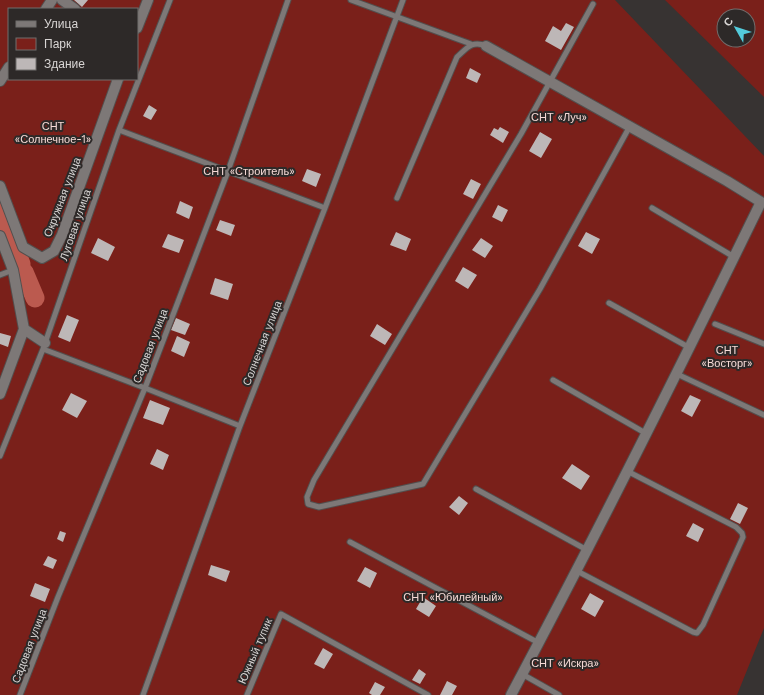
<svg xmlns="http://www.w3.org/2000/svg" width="764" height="695" viewBox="0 0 764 695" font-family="'Work Sans',sans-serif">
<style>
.green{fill:#7a201a;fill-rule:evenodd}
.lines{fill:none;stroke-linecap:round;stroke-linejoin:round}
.river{stroke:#bb5a4f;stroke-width:19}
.building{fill:#bdb7b7}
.lane-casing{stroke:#534f4e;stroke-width:7}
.street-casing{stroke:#534f4e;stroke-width:12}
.lane{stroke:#7d7877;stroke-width:5}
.street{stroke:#7d7877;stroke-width:10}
.labels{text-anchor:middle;stroke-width:4;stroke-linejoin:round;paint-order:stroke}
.park-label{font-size:11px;fill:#f6dad6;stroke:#2d2928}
.street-label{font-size:11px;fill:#d8d5d4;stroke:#2d2928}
</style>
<rect width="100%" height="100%" fill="#373332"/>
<path class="green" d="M 0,0 L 615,0 L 764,156 L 764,628 L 737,695 L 0,695 ZM 9,9 L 137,9 L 137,79 L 9,79 Z
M 665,0 L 764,0 L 764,97 ZM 724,16 L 748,16 L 748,40 L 724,40 Z"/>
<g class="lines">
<path class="river" d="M 0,207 L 21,264
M 24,272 L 35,298"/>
</g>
<path class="building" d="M 74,0 L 88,0 L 82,7 Z
M 566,23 L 574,27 L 561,50 L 545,41 L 553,26 L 561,31 Z
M 470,68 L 481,74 L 477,83 L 466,78 Z
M 149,105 L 157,110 L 151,120 L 143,116 Z
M 500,127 L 509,132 L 503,143 L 490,135 L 494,128 L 498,130 Z
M 540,132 L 552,139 L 541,158 L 529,151 Z
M 307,169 L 321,174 L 316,187 L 302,181 Z
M 471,179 L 481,184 L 473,199 L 463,194 Z
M 180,201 L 193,207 L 189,219 L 176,213 Z
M 498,205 L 508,210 L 502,222 L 492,217 Z
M 220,220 L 235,225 L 231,236 L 216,230 Z
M 396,232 L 411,239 L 406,251 L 390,245 Z
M 586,232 L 600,239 L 592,254 L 578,246 Z
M 168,234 L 184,240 L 179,253 L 162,247 Z
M 98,238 L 115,247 L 108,261 L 91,253 Z
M 481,238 L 493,246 L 485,258 L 472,250 Z
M 463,267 L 477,275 L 468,289 L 455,281 Z
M 215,278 L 233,284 L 228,300 L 210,294 Z
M 67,315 L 79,320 L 70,342 L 58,337 Z
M 176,318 L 190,324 L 185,335 L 171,330 Z
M 377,324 L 392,334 L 385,345 L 370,336 Z
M 0,333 L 11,336 L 8,347 L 0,344 Z
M 177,336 L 190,342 L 184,357 L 171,351 Z
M 71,393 L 87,401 L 77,418 L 62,410 Z
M 690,395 L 701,400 L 692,417 L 681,411 Z
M 150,400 L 170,408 L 163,425 L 143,418 Z
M 157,449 L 169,455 L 163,470 L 150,464 Z
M 572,464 L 590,476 L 581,490 L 562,478 Z
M 459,496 L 468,503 L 459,515 L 449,507 Z
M 738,503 L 748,508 L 740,524 L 730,519 Z
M 693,523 L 704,529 L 698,542 L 686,536 Z
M 60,531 L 66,533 L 63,542 L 57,539 Z
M 48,556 L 57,560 L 53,569 L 43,565 Z
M 211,565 L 230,571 L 226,582 L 208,575 Z
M 365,567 L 377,573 L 370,588 L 357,581 Z
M 35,583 L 50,589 L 45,602 L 30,596 Z
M 590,593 L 604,601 L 595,617 L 581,609 Z
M 423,597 L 436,606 L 429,617 L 416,609 Z
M 323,648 L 333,654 L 324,669 L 314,664 Z
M 419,669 L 426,674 L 420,684 L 412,680 Z
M 447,681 L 457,686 L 452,695 L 440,695 Z
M 375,682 L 385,687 L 380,695 L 372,695 L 369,693 Z"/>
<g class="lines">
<g class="lane-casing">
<path id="lane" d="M 351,0 L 471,44
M 593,4 L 521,134 L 314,480 L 307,497 L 308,504 L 319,507 L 423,484 L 540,289 L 630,126
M 119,130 L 325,208
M 397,198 L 457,57 C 467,48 472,40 486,46
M 652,208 L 734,257
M 0,275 L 13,270
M 609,303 L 690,348
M 715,324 L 764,344
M 43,349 L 145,388 L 240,426
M 677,374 L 764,415
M 553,380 L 647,434
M 0,456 L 43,349 L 119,130 L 170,0
M 476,489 L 587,550
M 350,542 L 539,643
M 577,571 L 693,632 L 697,633 L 703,625 L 743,537 L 742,533 L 736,527 L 627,471
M 522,674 L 559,695
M 20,695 L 58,597 L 145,388 L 228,171 L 288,0
M 143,695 L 240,426 L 325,208 L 403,0
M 247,695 L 281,614 L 428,695"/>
</g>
<g class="street-casing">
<path id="street" d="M 62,0 L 75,9
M 46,9 L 52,0
M 137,28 L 148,0
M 486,46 L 727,181 L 761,202 C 680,368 598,532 511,695
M 0,81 L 9,67
M 0,186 L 23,247 L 42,258 L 54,251 L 62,235 L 118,79
M 0,236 L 13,270 L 24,329 L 0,394
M 24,329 L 45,343"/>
</g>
<use href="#lane" class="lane"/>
<use href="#street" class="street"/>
</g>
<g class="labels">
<g class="park-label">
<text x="559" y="121">СНТ «Луч»</text>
<text x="53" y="130">СНТ<tspan x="53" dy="13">«Солнечное-1»</tspan></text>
<text x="249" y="175">СНТ «Строитель»</text>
<text x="727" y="354">СНТ<tspan x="727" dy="13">«Восторг»</tspan></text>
<text x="453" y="601">СНТ «Юбилейный»</text>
<text x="565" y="667">СНТ «Искра»</text>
</g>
<g class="street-label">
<text transform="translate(62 197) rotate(-69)" y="4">Окружная улица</text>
<text transform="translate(75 225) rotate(-71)" y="4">Луговая улица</text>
<text transform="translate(262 343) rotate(-69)" y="4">Солнечная улица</text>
<text transform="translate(150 346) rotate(-69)" y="4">Садовая улица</text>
<text transform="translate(29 646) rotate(-69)" y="4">Садовая улица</text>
<text transform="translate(255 651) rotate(-67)" y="4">Южный тупик</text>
</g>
</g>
<rect x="8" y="8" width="130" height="72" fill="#2d2928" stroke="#716e6d"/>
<rect x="16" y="21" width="20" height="6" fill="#7d7877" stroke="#716e6d"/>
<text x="44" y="28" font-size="12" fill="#d8d5d4">Улица</text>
<rect x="16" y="38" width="20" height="12" fill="#7a201a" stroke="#716e6d"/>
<text x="44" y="48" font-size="12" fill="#d8d5d4">Парк</text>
<rect x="16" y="58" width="20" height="12" fill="#bdb7b7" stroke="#716e6d"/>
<text x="44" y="68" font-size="12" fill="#d8d5d4">Здание</text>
<g transform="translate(736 28) rotate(309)"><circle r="19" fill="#2d2928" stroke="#716e6d"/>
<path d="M0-3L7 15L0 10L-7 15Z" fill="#53cbdb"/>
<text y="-6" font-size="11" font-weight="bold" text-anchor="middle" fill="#d8d5d4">С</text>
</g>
</svg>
